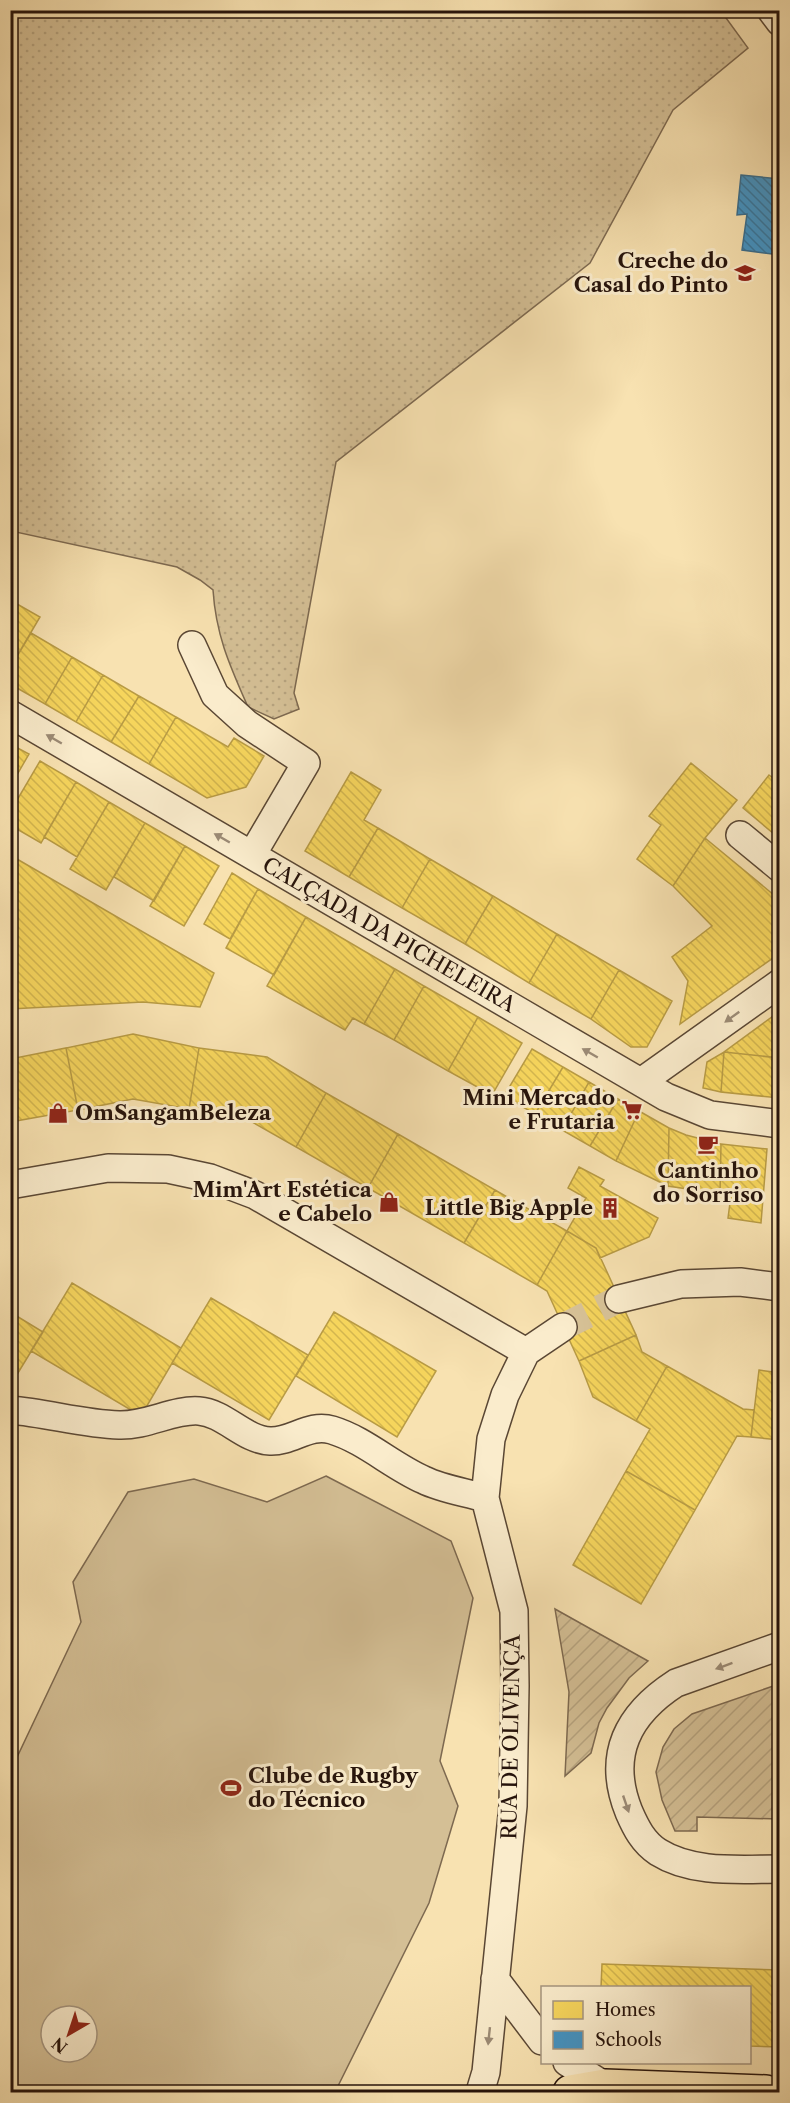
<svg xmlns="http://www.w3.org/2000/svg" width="790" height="2103" viewBox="0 0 790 2103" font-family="'Libre Caslon Text',serif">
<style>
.grass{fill:url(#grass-dots);stroke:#7d6950;stroke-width:1.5}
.garden{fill:url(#garden-furrows);stroke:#7d6950;stroke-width:1.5}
.pitch{fill:#d4bf95;stroke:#7d6950;stroke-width:1.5;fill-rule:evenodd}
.homes{fill:url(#homes-back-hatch);stroke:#b89b44;stroke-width:1.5}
.schools{fill:url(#schools-back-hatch);stroke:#3a6d8c;stroke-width:1.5}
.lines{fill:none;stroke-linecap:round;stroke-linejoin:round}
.street-tunnel{stroke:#d8c398;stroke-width:27;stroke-dasharray:27 14;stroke-linecap:butt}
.street-casing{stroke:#5a4734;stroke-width:30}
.primary-casing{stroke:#26130b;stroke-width:36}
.street{stroke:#faeccc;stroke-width:27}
.primary{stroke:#f8e2b1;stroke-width:33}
.oneway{fill:#9b8a75}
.labels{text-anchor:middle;stroke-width:6;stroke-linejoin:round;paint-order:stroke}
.poi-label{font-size:21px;font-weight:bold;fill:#26130b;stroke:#faeccc;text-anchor:end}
.street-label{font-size:21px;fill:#26130b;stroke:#faeccc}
</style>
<defs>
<pattern id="grass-dots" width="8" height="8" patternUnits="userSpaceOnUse" patternTransform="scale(1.5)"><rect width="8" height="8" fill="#d4bf95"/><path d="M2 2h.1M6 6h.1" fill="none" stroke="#b6a37f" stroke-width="1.8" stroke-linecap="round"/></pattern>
<pattern id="garden-furrows" width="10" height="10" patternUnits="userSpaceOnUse" patternTransform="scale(1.5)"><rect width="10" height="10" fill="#d4bf95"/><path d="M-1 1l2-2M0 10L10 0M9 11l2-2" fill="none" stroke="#b6a37f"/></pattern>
<pattern id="homes-back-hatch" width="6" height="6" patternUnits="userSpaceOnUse" patternTransform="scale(1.5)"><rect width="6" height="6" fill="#f6d55c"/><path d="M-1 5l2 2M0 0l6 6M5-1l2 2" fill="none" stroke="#d3b64f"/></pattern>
<pattern id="schools-back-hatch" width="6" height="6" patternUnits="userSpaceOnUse" patternTransform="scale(1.5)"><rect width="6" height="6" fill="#4393c3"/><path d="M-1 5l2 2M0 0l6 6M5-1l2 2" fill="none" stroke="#38779d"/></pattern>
</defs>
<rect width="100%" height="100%" fill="#f8e2b1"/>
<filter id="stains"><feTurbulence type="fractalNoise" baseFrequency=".00333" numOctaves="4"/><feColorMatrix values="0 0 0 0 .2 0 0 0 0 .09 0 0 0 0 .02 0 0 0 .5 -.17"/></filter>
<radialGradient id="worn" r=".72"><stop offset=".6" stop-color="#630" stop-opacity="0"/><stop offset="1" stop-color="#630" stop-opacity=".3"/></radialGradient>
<path class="grass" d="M 11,11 L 721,11 L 748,48 L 673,110 L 590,263 L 336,462 L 294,693 L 299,709 L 274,719 L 248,707 C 230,666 216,636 213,590 L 200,580 L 177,567 L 11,531 Z"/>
<path class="garden" d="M 555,1609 L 648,1661 L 629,1678 L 607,1708 L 599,1723 L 591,1753 L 565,1776 L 569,1692 Z
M 779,1684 L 779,1819 L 697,1817 L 697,1831 L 675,1831 L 662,1800 L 656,1772 L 663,1747 L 674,1729 L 692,1714 Z"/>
<path class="pitch" d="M 326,1476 L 451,1541 L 473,1598 L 440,1761 L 458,1806 L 429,1903 L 335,2092 L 11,2092 L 11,1770 L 81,1622 L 73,1582 L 128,1492 L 194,1479 L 267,1502 ZM 51,2016 L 87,2016 L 87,2052 L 51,2052 Z"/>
<path class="homes" d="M 10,600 L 40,617 L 10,668 Z
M 31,633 L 72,657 L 45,704 L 10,684 L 10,668 Z
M 72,657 L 103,675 L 76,722 L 45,704 Z
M 103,675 L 139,696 L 111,742 L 76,722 Z
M 139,696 L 176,717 L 149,764 L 111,742 Z
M 176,717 L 228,747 L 234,738 L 264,756 L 246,787 L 207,798 L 149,764 Z
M 10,744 L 29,754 L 10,787 Z
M 40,761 L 76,782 L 41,843 L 10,825 L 10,812 Z
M 691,763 L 737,800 L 705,838 L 673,886 L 637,859 L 661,825 L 649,816 Z
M 351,772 L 381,790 L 364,820 L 378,828 L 349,877 L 305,851 Z
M 769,775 L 780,783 L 780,839 L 743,808 Z
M 76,782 L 109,802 L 77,857 L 44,837 Z
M 109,802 L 145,823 L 106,890 L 70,869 Z
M 145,823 L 185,846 L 154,901 L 114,877 Z
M 378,828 L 430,859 L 402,908 L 349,877 Z
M 705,838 L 780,900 L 780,953 L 680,1024 L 688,981 L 672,957 L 712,926 L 673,886 Z
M 185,846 L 219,866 L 184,926 L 150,906 Z
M 10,855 L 214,973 L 200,1007 L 143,1002 L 10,1009 Z
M 430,859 L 493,896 L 465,944 L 402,908 Z
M 232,873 L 258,889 L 230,939 L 204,924 Z
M 258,889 L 306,917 L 274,975 L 226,948 Z
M 493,896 L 557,934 L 529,983 L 465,944 Z
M 306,917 L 395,969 L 364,1024 L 353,1018 L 345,1030 L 267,986 Z
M 557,934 L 619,970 L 591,1019 L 529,983 Z
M 395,969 L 424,986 L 394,1040 L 364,1024 Z
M 619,970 L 672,1001 L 647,1047 L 631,1047 L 591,1019 Z
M 424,986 L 478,1017 L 448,1071 L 394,1040 Z
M 780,1011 L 779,1058 L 724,1052 Z
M 478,1017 L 522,1043 L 492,1095 L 448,1071 Z
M 133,1034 L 199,1048 L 189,1109 L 133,1099 L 78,1110 L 66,1048 Z
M 66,1048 L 78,1110 L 10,1122 L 10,1059 Z
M 199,1048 L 267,1057 L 326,1093 L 296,1147 L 245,1118 L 189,1109 Z
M 532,1049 L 563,1067 L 535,1114 L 504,1096 Z
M 724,1052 L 780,1058 L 780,1098 L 721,1092 Z
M 724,1052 L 721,1092 L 703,1088 L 707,1062 Z
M 563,1067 L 589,1082 L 562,1130 L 535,1114 Z
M 589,1082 L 618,1099 L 590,1146 L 562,1130 Z
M 326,1093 L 398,1134 L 368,1188 L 296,1147 Z
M 618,1099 L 639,1111 L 616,1161 L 590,1146 Z
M 639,1111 L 669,1128 L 668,1186 L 616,1161 Z
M 669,1128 L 686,1135 L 721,1144 L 720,1194 L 668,1186 Z
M 398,1134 L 495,1190 L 464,1243 L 368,1188 Z
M 721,1144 L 767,1149 L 761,1223 L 728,1218 L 731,1195 L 720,1194 Z
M 579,1167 L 604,1180 L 600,1186 L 658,1218 L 649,1237 L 600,1258 L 596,1248 L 567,1231 L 586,1198 L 568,1188 Z
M 495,1190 L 567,1231 L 537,1285 L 464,1243 Z
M 567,1231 L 596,1248 L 636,1335 L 579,1361 L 547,1291 L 537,1285 Z
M 72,1283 L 181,1348 L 141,1416 L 31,1351 Z
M 211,1298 L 308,1355 L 269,1420 L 172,1363 Z
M 10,1312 L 43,1332 L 10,1386 Z
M 334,1312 L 436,1371 L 397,1437 L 296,1376 Z
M 636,1335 L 642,1352 L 667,1366 L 636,1421 L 593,1397 L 579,1361 Z
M 667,1366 L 743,1409 L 754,1410 L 751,1437 L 737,1436 L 695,1510 L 626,1471 L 650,1429 L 636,1421 Z
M 759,1370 L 780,1373 L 780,1440 L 751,1437 Z
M 626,1471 L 695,1510 L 641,1604 L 573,1565 Z
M 602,1964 L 780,1970 L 780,2047 L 750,2046 L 750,1988 L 601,1988 Z"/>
<path class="schools" d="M 741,175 L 780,179 L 780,255 L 742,250 L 747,214 L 737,215 Z"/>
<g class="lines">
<path class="street-tunnel" d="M 563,1327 L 619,1299"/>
<g class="street-casing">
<path id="street" d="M 771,10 L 780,22
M 192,645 L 215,695 L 247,724 L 306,763 L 252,855
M 10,714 L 666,1097 L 710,1115 L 780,1124
M 740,835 L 780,868
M 641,1082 L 780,983
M 10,1185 L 108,1168 L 168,1169 L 210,1178 L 255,1195 L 526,1352
M 619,1299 L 681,1284 L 740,1282 L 780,1287
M 526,1352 L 563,1327
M 10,1410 C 47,1413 83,1424 119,1425 C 147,1426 174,1409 199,1411 C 225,1413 244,1440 270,1441 C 292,1442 309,1423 332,1430 C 365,1440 392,1466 424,1480 C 442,1489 465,1492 485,1498
M 780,1646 L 676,1683 C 628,1714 606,1755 629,1812 C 636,1828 643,1842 658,1852 C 693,1874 740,1869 780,1869
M 495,1979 L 542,2041
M 567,2062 L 605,2086
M 480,2092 L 486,2072 L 513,1806 L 515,1686 L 514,1611 L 485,1498 L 491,1439 L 505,1395 L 526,1352"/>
</g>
<g class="primary-casing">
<path id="primary" d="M 570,2092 L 605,2086 L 766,2092"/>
</g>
<use href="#street" class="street"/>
<use href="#primary" class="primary"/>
</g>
<defs><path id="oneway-solid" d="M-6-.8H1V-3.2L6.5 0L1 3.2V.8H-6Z" transform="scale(1.5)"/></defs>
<g class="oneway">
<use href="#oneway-solid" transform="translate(54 739) rotate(-150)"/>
<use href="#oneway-solid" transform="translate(222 838) rotate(-150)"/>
<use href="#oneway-solid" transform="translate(732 1017) rotate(144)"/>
<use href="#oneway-solid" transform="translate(590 1053) rotate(-150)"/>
<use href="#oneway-solid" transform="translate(724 1666) rotate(160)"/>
<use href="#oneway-solid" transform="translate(626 1804) rotate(71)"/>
<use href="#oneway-solid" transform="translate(489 2036) rotate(96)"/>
</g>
<defs>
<g id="school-bare" transform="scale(1.62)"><path d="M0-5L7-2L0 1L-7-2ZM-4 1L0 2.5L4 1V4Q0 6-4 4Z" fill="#8f2418" stroke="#faeccc" stroke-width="2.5" paint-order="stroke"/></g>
<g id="supermarket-bare" transform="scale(1.62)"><path d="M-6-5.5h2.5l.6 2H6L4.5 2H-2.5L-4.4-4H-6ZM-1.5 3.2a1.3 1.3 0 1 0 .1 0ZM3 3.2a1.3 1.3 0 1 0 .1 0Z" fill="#8f2418" stroke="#faeccc" stroke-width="2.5" paint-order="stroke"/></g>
<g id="shop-bare" transform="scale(1.62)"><path d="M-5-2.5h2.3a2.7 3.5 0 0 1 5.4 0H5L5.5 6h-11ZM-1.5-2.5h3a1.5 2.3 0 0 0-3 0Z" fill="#8f2418" stroke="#faeccc" stroke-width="2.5" paint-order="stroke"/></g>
<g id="cafe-bare" transform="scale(1.62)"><path d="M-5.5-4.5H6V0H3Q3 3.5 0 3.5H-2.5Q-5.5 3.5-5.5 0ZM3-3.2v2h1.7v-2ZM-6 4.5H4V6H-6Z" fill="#8f2418" stroke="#faeccc" stroke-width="2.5" paint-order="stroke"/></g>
<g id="building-bare" transform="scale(1.62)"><path d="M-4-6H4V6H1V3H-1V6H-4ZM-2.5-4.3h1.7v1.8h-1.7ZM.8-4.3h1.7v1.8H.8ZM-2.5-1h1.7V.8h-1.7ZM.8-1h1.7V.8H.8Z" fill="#8f2418" stroke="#faeccc" stroke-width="2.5" paint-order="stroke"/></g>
<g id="stadium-bare" transform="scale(1.62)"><path d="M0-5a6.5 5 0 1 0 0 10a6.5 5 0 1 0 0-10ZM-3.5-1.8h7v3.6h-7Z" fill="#8f2418" stroke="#faeccc" stroke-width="2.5" paint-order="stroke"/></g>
</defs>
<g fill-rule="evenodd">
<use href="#school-bare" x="745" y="273"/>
<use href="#supermarket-bare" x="632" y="1110"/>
<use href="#shop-bare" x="58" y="1113"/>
<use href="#cafe-bare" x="708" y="1144"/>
<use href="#shop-bare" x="389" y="1202"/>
<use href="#building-bare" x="610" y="1208"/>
<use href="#stadium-bare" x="231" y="1788"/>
</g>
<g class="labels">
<g class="poi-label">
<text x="728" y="268">Creche do<tspan x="728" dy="24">Casal do Pinto</tspan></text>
<text x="615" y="1105">Mini Mercado<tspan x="615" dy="24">e Frutaria</tspan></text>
<text x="75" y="1120" text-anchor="start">OmSangamBeleza</text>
<text x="708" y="1178" text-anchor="middle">Cantinho<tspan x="708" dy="24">do Sorriso</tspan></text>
<text x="372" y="1197">Mim'Art Estética<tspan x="372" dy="24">e Cabelo</tspan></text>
<text x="593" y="1215">Little Big Apple</text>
<text x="248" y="1783" text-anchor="start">Clube de Rugby<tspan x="248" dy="24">do Técnico</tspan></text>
</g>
<g class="street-label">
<text transform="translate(389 935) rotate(30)" y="7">CALÇADA DA PICHELEIRA</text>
<text transform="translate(511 1737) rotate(-89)" y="7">RUA DE OLIVENÇA</text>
</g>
</g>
<rect width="790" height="2103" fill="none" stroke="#f8e2b1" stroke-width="36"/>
<rect x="12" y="12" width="766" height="2079" fill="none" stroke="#26130b" stroke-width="3"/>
<rect x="18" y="18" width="754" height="2067" fill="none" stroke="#26130b" stroke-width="1.5"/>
<rect x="541" y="1986" width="210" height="78" fill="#faeccc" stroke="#a5957f" stroke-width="1.5"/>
<rect x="553" y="2001" width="30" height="18" fill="#f6d55c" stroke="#a5957f" stroke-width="1.5"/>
<text x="595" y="2016" font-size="18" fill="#26130b">Homes</text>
<rect x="553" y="2031" width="30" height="18" fill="#4393c3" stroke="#a5957f" stroke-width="1.5"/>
<text x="595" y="2046" font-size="18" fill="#26130b">Schools</text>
<g transform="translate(69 2034) rotate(219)"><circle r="28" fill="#faeccc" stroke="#a5957f" stroke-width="1.5"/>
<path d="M0-4.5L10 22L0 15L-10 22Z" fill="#8f2418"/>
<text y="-9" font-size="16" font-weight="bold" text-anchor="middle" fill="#26130b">N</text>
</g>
<rect width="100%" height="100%" filter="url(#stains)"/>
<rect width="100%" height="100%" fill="url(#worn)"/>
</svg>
